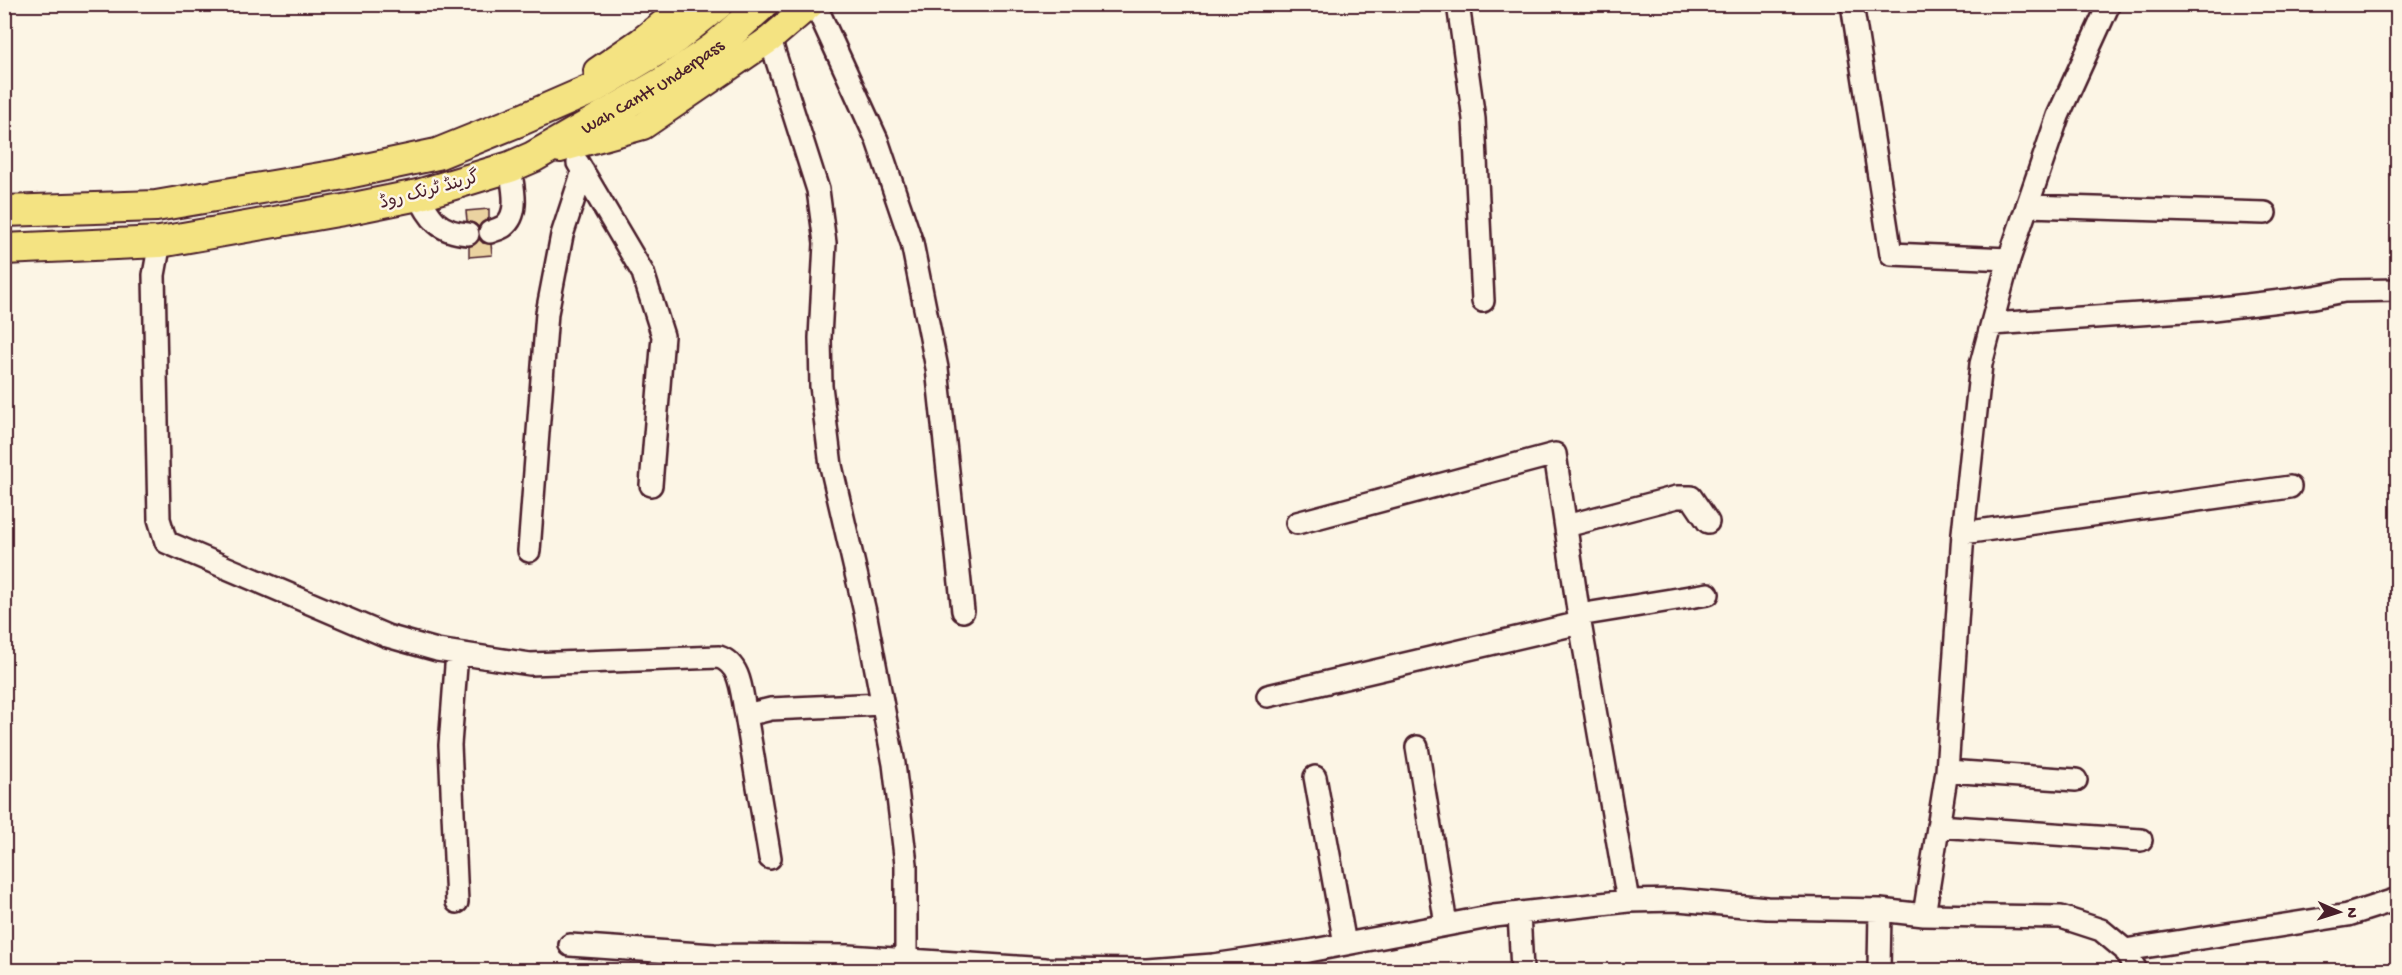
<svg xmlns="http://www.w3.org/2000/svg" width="2402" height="975" viewBox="0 0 2402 975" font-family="'Gochi Hand','Playpen Sans Arabic',sans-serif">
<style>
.building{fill:#ebd3a1;stroke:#4a1f2b;stroke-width:1.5}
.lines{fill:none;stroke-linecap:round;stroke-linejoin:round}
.minor-casing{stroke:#4a1f2b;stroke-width:26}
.major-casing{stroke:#4a1f2b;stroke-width:30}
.highway-casing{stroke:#4a1f2b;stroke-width:34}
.minor{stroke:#fcf5e5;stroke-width:21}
.major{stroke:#f4e382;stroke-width:26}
.highway{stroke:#f4e382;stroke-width:30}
.labels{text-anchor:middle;stroke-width:5;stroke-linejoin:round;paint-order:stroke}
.street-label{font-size:18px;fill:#4a1f2b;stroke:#fcf5e5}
</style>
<rect width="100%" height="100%" fill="#fcf5e5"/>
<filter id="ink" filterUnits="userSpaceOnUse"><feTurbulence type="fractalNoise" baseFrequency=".0167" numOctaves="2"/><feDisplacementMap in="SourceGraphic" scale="12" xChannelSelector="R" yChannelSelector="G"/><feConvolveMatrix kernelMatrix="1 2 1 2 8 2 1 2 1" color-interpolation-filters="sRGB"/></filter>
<g filter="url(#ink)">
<path class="building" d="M 489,209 L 489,218 L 479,227 L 475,224 L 467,221 L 466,211 Z
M 479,239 L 483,243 L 491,244 L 492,255 L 469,257 L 469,246 L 473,245 Z"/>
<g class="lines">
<g class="minor-casing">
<path id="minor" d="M 815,4 L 877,140 L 912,243 L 937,368 L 963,611
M 1458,4 L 1474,119 L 1483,301
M 1852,4 L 1891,254 L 2009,259
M 770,39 L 818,190 L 825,243 L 820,338 L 821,386 L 831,466 L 865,612 L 894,764 L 906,864 L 906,959
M 578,163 L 643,273 L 663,336 L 651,485
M 418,195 C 431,219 438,232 468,234
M 2027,206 L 2265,213
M 490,232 C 494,230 500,229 504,226 C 521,213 512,184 510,167
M 160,242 L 154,275 L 159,519 L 166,542 L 387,636 L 437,650 L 530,664 L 719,657 C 742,665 741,693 746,715 L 771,709 L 882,704
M 1992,324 L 2213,309 L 2314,297 L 2344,291 L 2398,290
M 1297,523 L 1555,454 L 1580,623 L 1628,901
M 1566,526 L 1677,497 L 1691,497 L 1708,522
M 1963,533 L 2290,487
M 529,551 L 547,313 L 562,235 L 583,171
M 1579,615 L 1708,594
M 1268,696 L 1580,623
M 746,715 L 770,858
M 1417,747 L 1446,924
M 1947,771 L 2076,780
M 1315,777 L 1345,944
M 1938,826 L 2141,840
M 457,902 L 450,745 L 457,653
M 1519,913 L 1522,970
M 1924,915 L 1947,771 L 1963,533 L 1981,364 L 2009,259 L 2058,116 L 2109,4
M 570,945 L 714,955 L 848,956 L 1046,969 L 1147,970 L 1213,965 L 1309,951 L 1494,916 L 1628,901 L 1678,900 L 1767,908 L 1880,910 L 1924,915 L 2061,917 L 2101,930 L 2125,950 L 2136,970
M 2125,950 L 2348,915 L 2398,899
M 1879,970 L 1880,910"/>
</g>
<g class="major-casing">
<path id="major" d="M 597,71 L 641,41 L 687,4
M 560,149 L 643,126 L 770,39 L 811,4"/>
</g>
<g class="highway-casing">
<g id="highway">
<path d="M 4,211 L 156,206 L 338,175 L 437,154 L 521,120 L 590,90 L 669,43 L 718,4"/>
<path id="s1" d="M 4,249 L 160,242 L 349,209 L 418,195 L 510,167 L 533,157 L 667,80 L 715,47 L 763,4"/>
</g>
</g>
<use href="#minor" class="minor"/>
<use href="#major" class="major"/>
<use href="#highway" class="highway"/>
</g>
</g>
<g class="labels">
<g class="street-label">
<text dy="6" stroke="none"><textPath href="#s1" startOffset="678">Wah Cantt Underpass</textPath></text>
<text transform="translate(429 189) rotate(-15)" y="6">گرینڈ ٹرنک روڈ</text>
</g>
</g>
<rect width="2402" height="975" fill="none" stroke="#fcf5e5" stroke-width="24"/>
<rect x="12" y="12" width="2378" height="951" fill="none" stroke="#4a1f2b" stroke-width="2" filter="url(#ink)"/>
<g transform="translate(2339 912) rotate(93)" stroke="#fcf5e5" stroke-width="4.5" paint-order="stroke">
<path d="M0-4.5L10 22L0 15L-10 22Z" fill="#4a1f2b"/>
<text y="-9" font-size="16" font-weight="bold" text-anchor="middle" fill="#4a1f2b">N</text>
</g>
</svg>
